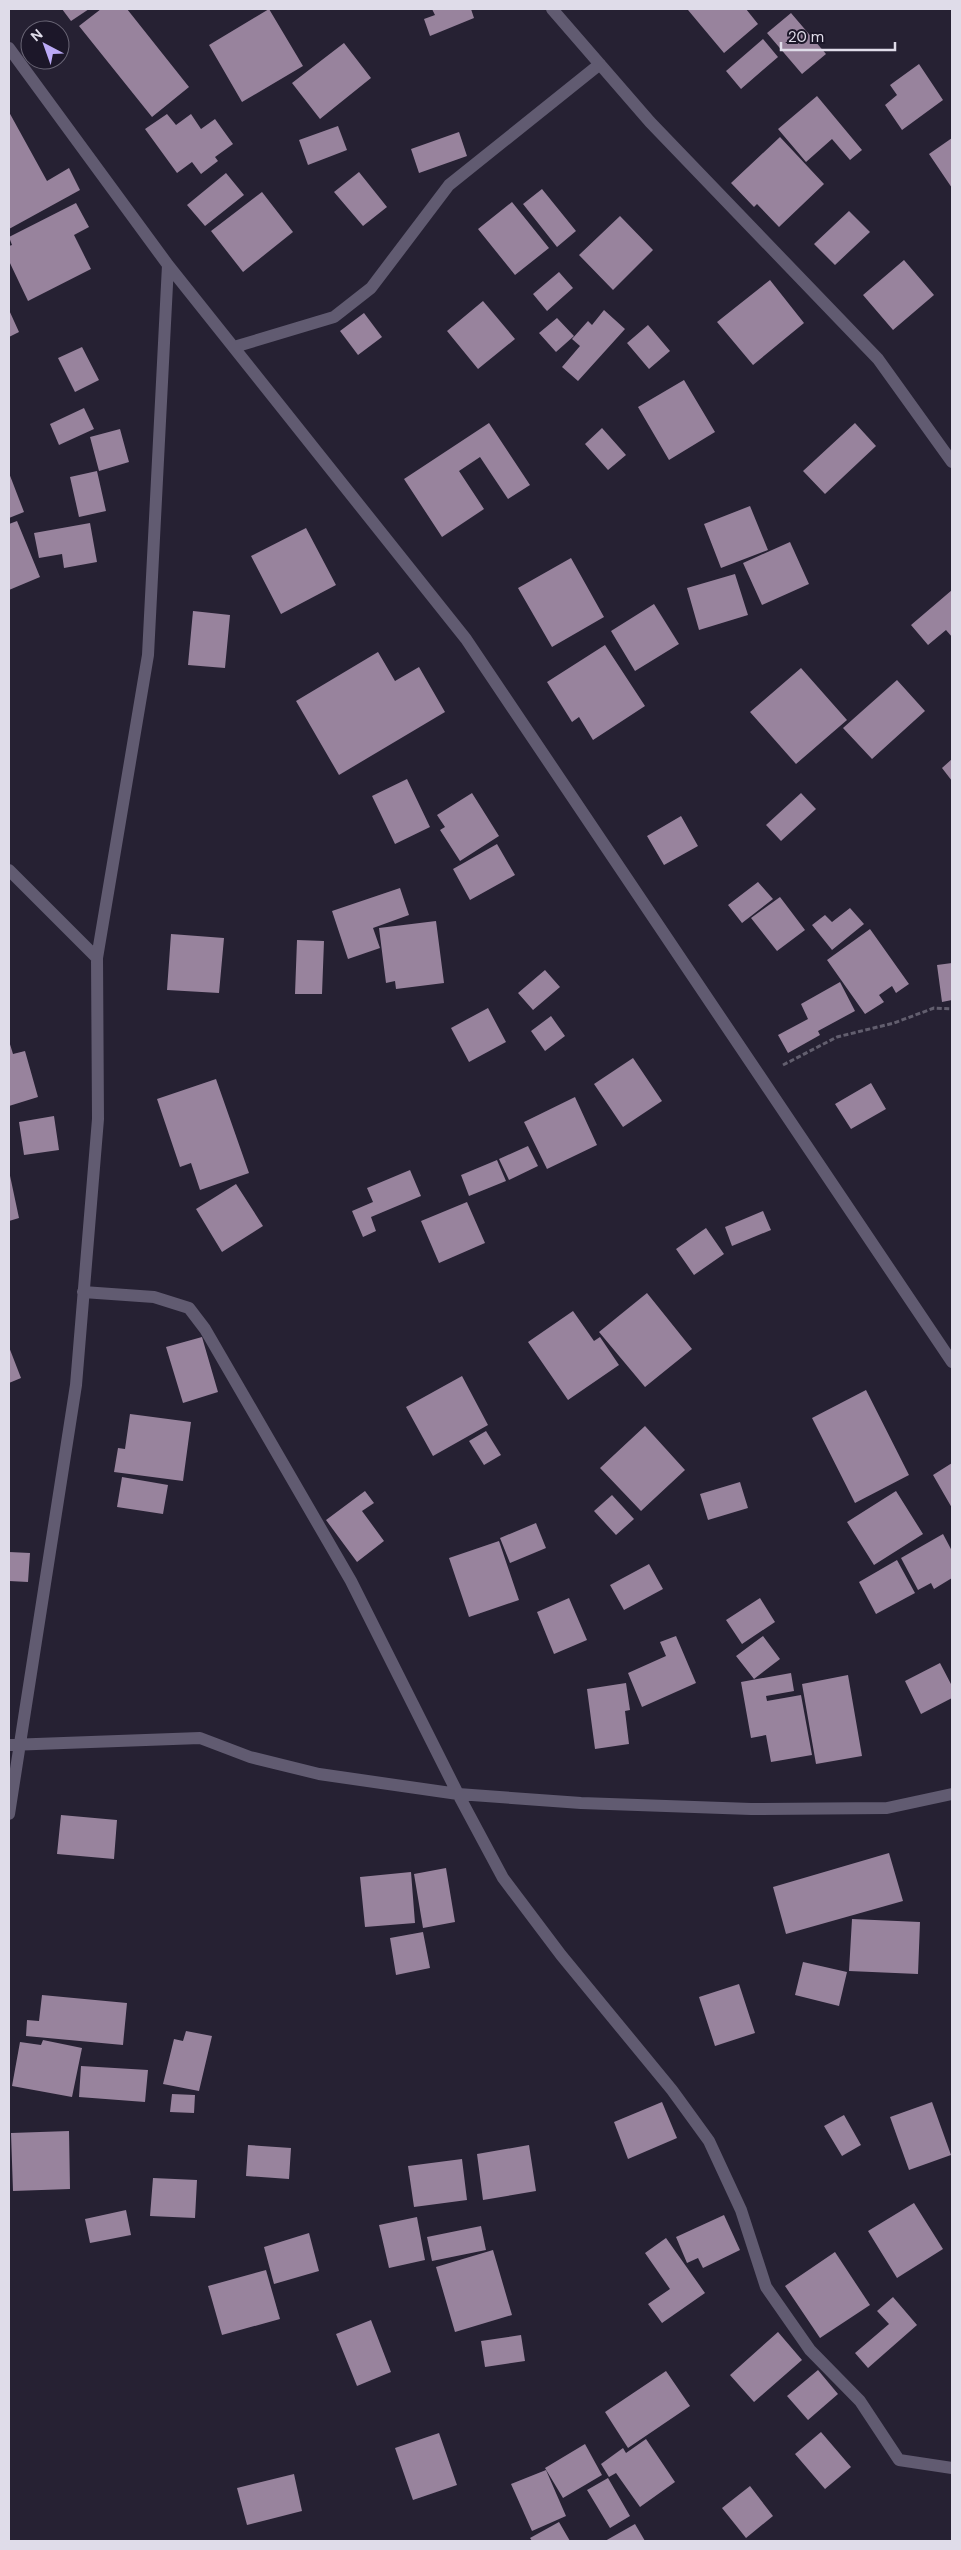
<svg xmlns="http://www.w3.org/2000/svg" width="961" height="2550" viewBox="0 0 961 2550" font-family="'DM Sans',sans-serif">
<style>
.building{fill:#98839d}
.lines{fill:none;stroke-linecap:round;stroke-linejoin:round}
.path{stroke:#625e6e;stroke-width:3;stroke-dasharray:5 2.5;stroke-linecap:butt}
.minor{stroke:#615b71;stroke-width:12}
</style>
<rect width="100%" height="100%" fill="#262133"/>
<path class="building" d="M 62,9 L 89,9 L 71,21 Z
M 101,9 L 127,9 L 189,87 L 152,117 L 79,26 Z
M 269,9 L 303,66 L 242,102 L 209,45 Z
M 432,9 L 471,9 L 474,18 L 430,36 L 424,19 L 435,15 Z
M 690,9 L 746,9 L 758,24 L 724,53 L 688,10 Z
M 791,13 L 826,54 L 802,74 L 767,33 Z
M 763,39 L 778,57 L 741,89 L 726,71 Z
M 344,43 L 371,78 L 320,119 L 292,83 Z
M 919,64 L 943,100 L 902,130 L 885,105 L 897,95 L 890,85 Z
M 817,96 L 862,150 L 850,160 L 832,139 L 806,162 L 778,129 Z
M 9,112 L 47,181 L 69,168 L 80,190 L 9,229 Z
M 167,114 L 176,125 L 191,114 L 201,129 L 215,119 L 233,144 L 215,157 L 218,161 L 201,174 L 192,162 L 177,173 L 145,129 Z
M 338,126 L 347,150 L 308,165 L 299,140 Z
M 459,132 L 467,156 L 419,173 L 411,149 Z
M 780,137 L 824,184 L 779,227 L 757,204 L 754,207 L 731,183 Z
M 952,138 L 952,188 L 929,154 Z
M 359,172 L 387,207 L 363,226 L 334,192 Z
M 226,173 L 244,195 L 205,226 L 187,205 Z
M 542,189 L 576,231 L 557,247 L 523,204 Z
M 262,192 L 293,232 L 243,272 L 211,231 Z
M 512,202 L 549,248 L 515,275 L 478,229 Z
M 76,203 L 89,227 L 74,235 L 91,269 L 28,301 L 9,261 L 9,246 L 12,245 L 9,237 Z
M 849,211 L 870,232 L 835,265 L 814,244 Z
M 620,216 L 653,250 L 613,290 L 579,255 Z
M 904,260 L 934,295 L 893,330 L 863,295 Z
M 559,272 L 573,288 L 547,311 L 533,294 Z
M 770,280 L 804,323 L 753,365 L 717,322 Z
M 483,301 L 515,339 L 478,369 L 447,331 Z
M 9,310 L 19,332 L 9,337 Z
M 604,310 L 625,329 L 578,381 L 562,367 L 580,346 L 572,339 L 588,321 L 592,325 Z
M 364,313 L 382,337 L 358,355 L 340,331 Z
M 557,318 L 574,336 L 556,352 L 539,333 Z
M 648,325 L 670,351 L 649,369 L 627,343 Z
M 82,347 L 99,380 L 75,392 L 58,358 Z
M 684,380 L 715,432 L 669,460 L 638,407 Z
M 84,408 L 94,429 L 59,445 L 50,424 Z
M 489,423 L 530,485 L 508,499 L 480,457 L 459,471 L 484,509 L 442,537 L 404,479 Z
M 855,423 L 876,446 L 825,494 L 803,471 Z
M 602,428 L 626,455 L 608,470 L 585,444 Z
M 120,429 L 129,462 L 99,471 L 90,437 Z
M 97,471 L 106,511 L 79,517 L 70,477 Z
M 9,473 L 24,512 L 9,518 Z
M 750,506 L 768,550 L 721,568 L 704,524 Z
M 17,521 L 40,577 L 9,590 L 9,524 Z
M 90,523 L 97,562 L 64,568 L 62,554 L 39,558 L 34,533 Z
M 306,528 L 336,585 L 281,614 L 251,556 Z
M 790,542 L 809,584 L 762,605 L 743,563 Z
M 571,558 L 604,617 L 552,647 L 518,588 Z
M 735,574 L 748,615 L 699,630 L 687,588 Z
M 952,590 L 952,637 L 946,630 L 928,645 L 911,625 Z
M 654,604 L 679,644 L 635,671 L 611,631 Z
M 193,611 L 230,615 L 225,668 L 188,665 Z
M 605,645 L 645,706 L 593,740 L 579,717 L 572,722 L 547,682 Z
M 378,652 L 395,681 L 419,667 L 445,712 L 339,775 L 296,701 Z
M 801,668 L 847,720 L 796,764 L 750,712 Z
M 897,680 L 925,711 L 872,759 L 843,728 Z
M 952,759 L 952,781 L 942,768 Z
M 407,779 L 430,827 L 395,844 L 372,796 Z
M 472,793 L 499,836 L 460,861 L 440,830 L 445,827 L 437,815 Z
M 801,793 L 816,809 L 781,841 L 766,825 Z
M 681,816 L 698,846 L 664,865 L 647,836 Z
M 497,844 L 515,875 L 470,900 L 453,869 Z
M 758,882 L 773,899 L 742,923 L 728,905 Z
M 400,888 L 409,915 L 373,928 L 380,948 L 348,959 L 332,911 Z
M 780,897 L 805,930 L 777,951 L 751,918 Z
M 850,908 L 864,924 L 832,950 L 812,925 L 825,915 L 832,922 Z
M 436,921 L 444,983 L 396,989 L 395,981 L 386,983 L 379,928 Z
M 870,929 L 909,984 L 896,993 L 892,986 L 879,995 L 884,1002 L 865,1014 L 827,960 Z
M 171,934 L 224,938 L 219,993 L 167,990 Z
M 297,940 L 324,941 L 322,994 L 295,994 Z
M 952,963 L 952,1000 L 942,1002 L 937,965 Z
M 545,970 L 560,987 L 533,1010 L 518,993 Z
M 840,982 L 855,1011 L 818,1031 L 820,1035 L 788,1053 L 778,1035 L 808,1019 L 801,1004 Z
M 488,1008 L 506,1042 L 469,1062 L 451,1028 Z
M 551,1016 L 565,1036 L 545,1051 L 531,1031 Z
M 9,1041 L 13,1054 L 25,1051 L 38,1097 L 9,1106 Z
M 633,1058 L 662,1101 L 623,1127 L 594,1084 Z
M 216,1079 L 249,1173 L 200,1190 L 191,1163 L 180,1167 L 157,1099 Z
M 871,1083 L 886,1109 L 851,1129 L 835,1104 Z
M 575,1097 L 597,1145 L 547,1169 L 524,1122 Z
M 54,1116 L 59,1150 L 24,1155 L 19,1122 Z
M 528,1146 L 538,1166 L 509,1180 L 499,1159 Z
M 497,1160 L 506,1181 L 469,1196 L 461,1175 Z
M 410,1170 L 421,1196 L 371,1217 L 376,1231 L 363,1237 L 352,1211 L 373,1202 L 367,1188 Z
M 9,1171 L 19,1218 L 9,1221 Z
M 236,1184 L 263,1226 L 222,1252 L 196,1209 Z
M 467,1202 L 485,1243 L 439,1263 L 421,1221 Z
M 763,1211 L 771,1230 L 732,1246 L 725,1227 Z
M 706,1228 L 724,1254 L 694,1275 L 676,1249 Z
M 647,1293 L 692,1349 L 645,1387 L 599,1332 Z
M 573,1311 L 594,1341 L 600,1337 L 619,1365 L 568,1400 L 528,1342 Z
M 202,1337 L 218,1392 L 183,1403 L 166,1347 Z
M 9,1347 L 21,1378 L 9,1383 Z
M 462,1376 L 488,1425 L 433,1456 L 406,1407 Z
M 866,1390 L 909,1475 L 855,1503 L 812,1418 Z
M 130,1414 L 191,1422 L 183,1481 L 114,1472 L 118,1448 L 125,1449 Z
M 645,1426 L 685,1470 L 641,1511 L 600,1468 Z
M 486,1431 L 501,1455 L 484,1465 L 469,1441 Z
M 952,1463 L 952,1508 L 933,1475 Z
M 122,1477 L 168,1485 L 163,1514 L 117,1507 Z
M 740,1482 L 748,1508 L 708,1520 L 700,1494 Z
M 365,1491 L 374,1503 L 362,1511 L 384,1541 L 357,1562 L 326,1520 Z
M 896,1491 L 923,1534 L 874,1565 L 847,1522 Z
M 612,1495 L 634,1519 L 616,1535 L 594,1511 Z
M 536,1523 L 546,1548 L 510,1563 L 500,1538 Z
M 943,1534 L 952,1551 L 952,1578 L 934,1589 L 931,1583 L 918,1590 L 901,1558 Z
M 499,1541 L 519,1600 L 469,1617 L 449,1558 Z
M 9,1552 L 30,1553 L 28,1582 L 9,1581 Z
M 897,1560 L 915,1593 L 876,1614 L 859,1582 Z
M 649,1564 L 663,1589 L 624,1610 L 610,1585 Z
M 569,1598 L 587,1640 L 554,1654 L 537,1612 Z
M 760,1598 L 775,1622 L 742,1644 L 726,1620 Z
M 676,1636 L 696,1683 L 642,1707 L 628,1673 L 666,1656 L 660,1642 Z
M 763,1636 L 780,1659 L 754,1679 L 736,1656 Z
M 940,1663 L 952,1686 L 952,1698 L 921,1714 L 905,1681 Z
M 791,1673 L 794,1691 L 766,1696 L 767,1701 L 801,1695 L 812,1755 L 771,1762 L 766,1735 L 751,1738 L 741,1682 Z
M 848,1675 L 862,1756 L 816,1764 L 802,1684 Z
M 626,1683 L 630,1710 L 625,1711 L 629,1744 L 595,1749 L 587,1689 Z
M 61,1815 L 117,1820 L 114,1859 L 57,1854 Z
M 889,1853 L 903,1901 L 786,1934 L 773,1887 Z
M 446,1868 L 455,1922 L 423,1928 L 414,1874 Z
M 411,1872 L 415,1923 L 365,1927 L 360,1877 Z
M 852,1919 L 920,1922 L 918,1974 L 849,1971 Z
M 423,1932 L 430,1968 L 396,1975 L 390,1938 Z
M 803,1962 L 847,1972 L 839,2006 L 795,1995 Z
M 739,1984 L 755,2033 L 715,2046 L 699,1997 Z
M 42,1995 L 127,2003 L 123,2045 L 26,2036 L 27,2020 L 39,2021 Z
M 186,2031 L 212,2036 L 199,2091 L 163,2084 L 174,2039 L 183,2041 Z
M 43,2040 L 82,2048 L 72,2097 L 12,2086 L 20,2042 L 41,2045 Z
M 81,2066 L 148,2070 L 145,2102 L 79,2097 Z
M 172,2094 L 195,2095 L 194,2113 L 170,2112 Z
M 662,2102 L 677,2138 L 628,2159 L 614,2122 Z
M 932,2102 L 951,2155 L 909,2170 L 890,2117 Z
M 844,2115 L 861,2145 L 842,2156 L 824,2126 Z
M 69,2131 L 70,2189 L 13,2191 L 11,2133 Z
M 248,2145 L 291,2148 L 289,2179 L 246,2176 Z
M 529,2145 L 536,2191 L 483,2200 L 477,2154 Z
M 462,2159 L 467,2200 L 414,2207 L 408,2166 Z
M 153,2178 L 197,2180 L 195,2218 L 150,2216 Z
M 914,2203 L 943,2249 L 897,2278 L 868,2231 Z
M 126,2210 L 131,2235 L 90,2243 L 85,2219 Z
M 724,2215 L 740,2250 L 703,2268 L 698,2258 L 687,2263 L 676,2237 Z
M 417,2217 L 425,2260 L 389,2268 L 379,2225 Z
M 481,2226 L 486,2250 L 432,2261 L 427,2237 Z
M 309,2233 L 319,2271 L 274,2284 L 264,2247 Z
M 666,2238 L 705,2293 L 662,2323 L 648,2304 L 670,2289 L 645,2253 Z
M 493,2250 L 512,2315 L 455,2332 L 436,2267 Z
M 835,2252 L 870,2305 L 820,2338 L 785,2286 Z
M 266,2270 L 280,2319 L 222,2335 L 208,2286 Z
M 893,2297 L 917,2325 L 868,2368 L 855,2353 L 889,2324 L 877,2311 Z
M 371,2320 L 391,2372 L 357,2386 L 336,2334 Z
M 778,2332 L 802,2360 L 754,2402 L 730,2375 Z
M 521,2335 L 525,2361 L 485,2367 L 481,2341 Z
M 818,2370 L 838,2394 L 808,2420 L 787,2396 Z
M 666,2371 L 690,2406 L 628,2448 L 605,2412 Z
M 821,2432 L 851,2467 L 825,2489 L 795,2454 Z
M 439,2433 L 457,2485 L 413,2500 L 395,2448 Z
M 646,2439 L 675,2482 L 640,2507 L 616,2473 L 609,2477 L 601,2464 L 623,2448 L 626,2453 Z
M 585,2444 L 602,2475 L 563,2498 L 545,2468 Z
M 546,2470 L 566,2516 L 532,2531 L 511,2484 Z
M 294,2474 L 302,2511 L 247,2525 L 237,2488 Z
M 608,2478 L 630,2516 L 610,2528 L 587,2490 Z
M 750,2486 L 773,2516 L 746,2538 L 722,2508 Z
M 559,2522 L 570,2541 L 532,2541 L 530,2538 Z
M 635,2524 L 645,2541 L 605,2541 Z"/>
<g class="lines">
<path class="path" d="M 783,1065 L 837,1037 L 894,1023 L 934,1008 L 952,1009"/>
<path class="minor" d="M 552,9 L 650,122 L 878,359 L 952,462
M 9,48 L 168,265 L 466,639 L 952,1362
M 234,347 L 334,317 L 371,288 L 449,185 L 600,64
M 9,870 L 97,958
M 83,1292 L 154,1297 L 189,1308 L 205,1329 L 351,1581 L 458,1794 L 503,1878 L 561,1955 L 672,2090 L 709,2141 L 741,2210 L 766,2287 L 810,2350 L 860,2401 L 899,2460 L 952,2468
M 9,1745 L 200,1738 L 250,1757 L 319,1774 L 458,1794 L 581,1803 L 751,1809 L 887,1808 L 952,1794
M 9,1814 L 76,1385 L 98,1119 L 97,958 L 148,655 L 168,265"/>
</g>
<rect width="961" height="2550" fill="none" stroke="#dfdce9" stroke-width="20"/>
<g transform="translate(45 45) rotate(319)"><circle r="24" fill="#1c1729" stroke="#6a6676"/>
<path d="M0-4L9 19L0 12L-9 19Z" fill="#bbaaf6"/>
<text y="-8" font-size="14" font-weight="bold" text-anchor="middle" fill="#dfdce9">N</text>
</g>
<path d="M781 42v8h114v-8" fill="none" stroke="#dfdce9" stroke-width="2.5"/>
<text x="788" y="42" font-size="15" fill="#dfdce9" stroke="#1c1729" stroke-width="4" paint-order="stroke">20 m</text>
</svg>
